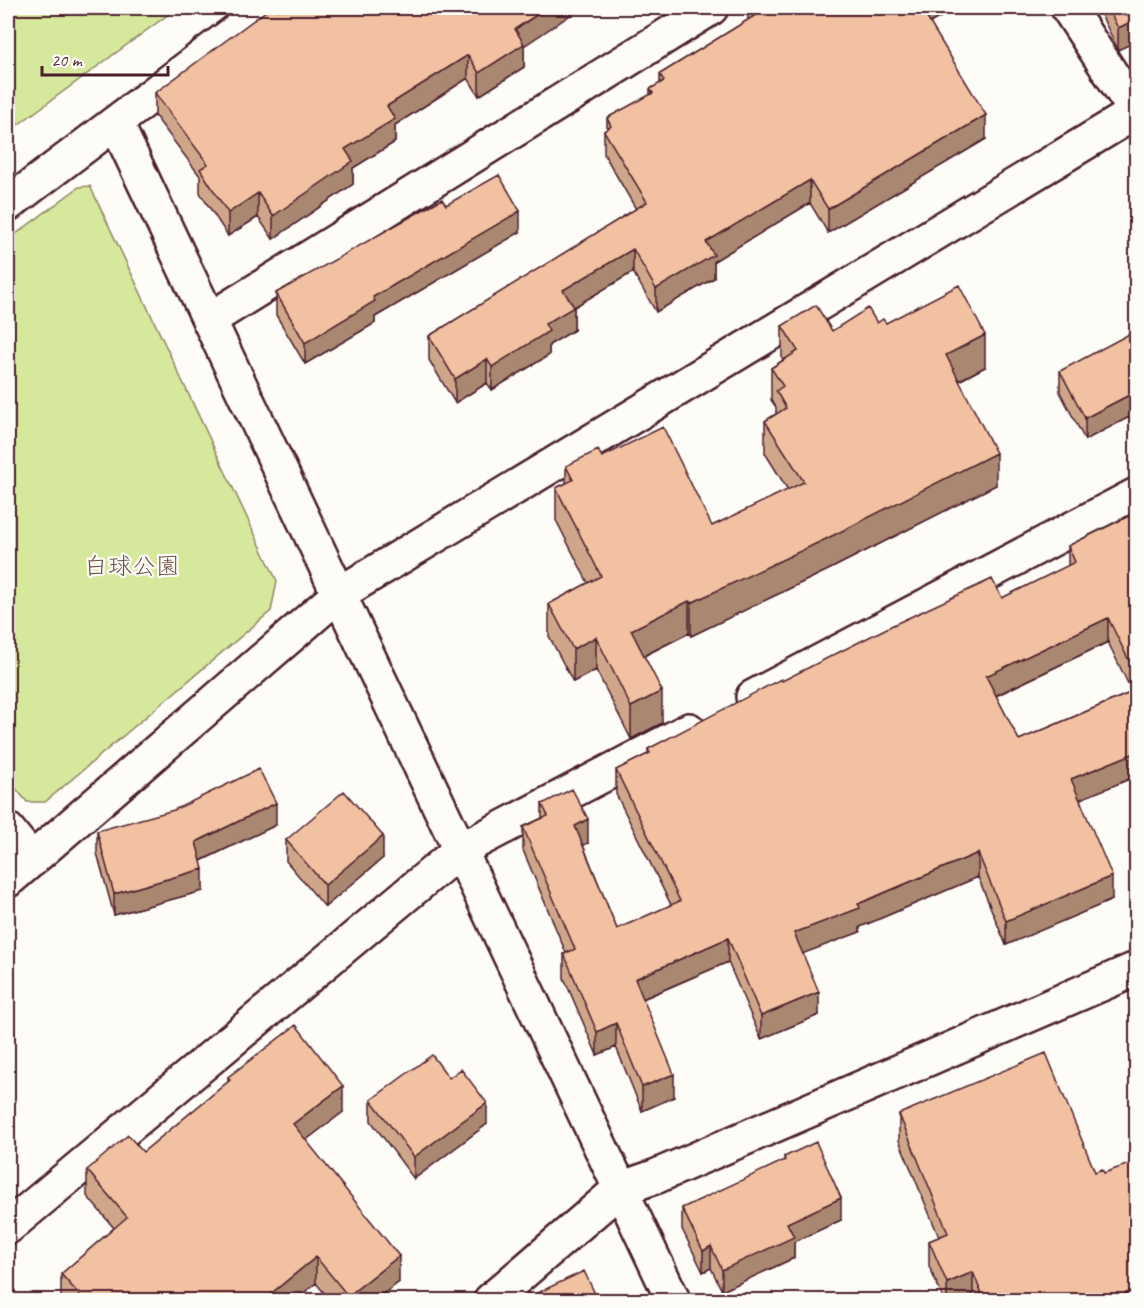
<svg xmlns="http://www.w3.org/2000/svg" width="1144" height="1308" viewBox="0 0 1144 1308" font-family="Caveat,'Klee One',sans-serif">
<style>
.green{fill:#d6e89c;stroke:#908464;stroke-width:1.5}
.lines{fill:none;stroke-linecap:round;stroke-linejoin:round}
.street-casing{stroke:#4a1f2b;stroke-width:38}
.street{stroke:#fdfcf7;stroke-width:33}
.wall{fill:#d0a68b;stroke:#4a1f2b;stroke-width:1.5;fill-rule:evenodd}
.shaded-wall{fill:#a98771;stroke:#4a1f2b;stroke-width:1.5}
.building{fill:#f2c1a2;stroke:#4a1f2b;stroke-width:1.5}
.labels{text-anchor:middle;stroke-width:4.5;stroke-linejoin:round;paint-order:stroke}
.park-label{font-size:24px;fill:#6d5147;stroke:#fdfcf7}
</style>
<rect width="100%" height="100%" fill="#fdfcf7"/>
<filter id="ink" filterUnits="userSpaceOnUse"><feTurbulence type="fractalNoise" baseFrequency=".0167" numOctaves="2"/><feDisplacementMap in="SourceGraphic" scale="12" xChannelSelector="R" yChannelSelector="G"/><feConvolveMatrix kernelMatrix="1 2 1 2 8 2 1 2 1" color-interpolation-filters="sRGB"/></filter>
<g filter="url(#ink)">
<path class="green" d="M 8,8 L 177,8 L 8,132 Z
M 90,186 L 277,581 L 271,611 L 45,802 L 27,802 L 8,779 L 8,240 L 79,187 Z"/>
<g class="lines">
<g class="street-casing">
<path id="street" d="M 1068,8 L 1136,112
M 116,123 L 673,1300
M 8,204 L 267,8
M 209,320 L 711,8
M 753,697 L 1136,495
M 8,830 L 32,860
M 8,880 L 339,594 L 1136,112
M 8,1227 L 460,850 L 689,730
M 491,1300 L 620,1189 L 657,1176 L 1136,969"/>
</g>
<use href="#street" class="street"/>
</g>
<path class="wall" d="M 747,8 L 956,8 L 930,23 L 986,139 L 828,233 L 810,203 L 714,261 L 714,278 L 656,312 L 633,272 L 574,307 L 574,330 L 549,345 L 549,355 L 492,390 L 487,383 L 455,403 L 429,360 L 429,336 L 636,209 L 604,154 L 604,131 L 607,129 L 607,118 L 650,95 L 650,89 L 660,84 L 660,74 L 748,20 Z
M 1098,8 L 1137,8 L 1118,50 Z
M 279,10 L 524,46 L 524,67 L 479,96 L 468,78 L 395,125 L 395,142 L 353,168 L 353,184 L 273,239 L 258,217 L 228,236 L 200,193 L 200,176 L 155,116 L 155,93 Z
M 446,205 L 520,232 L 375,317 L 375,323 L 305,364 L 276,315 L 276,293 Z
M 877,323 L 886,323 L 985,367 L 959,381 L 996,485 L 828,570 L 691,636 L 689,633 L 644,656 L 662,723 L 631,739 L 596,670 L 573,682 L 549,636 L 549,604 L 588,583 L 556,520 L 556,488 L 566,483 L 566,466 L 602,457 L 712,526 L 788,490 L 765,453 L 765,421 L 776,414 L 776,407 L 771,400 L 771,368 L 783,360 L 782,358 L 782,326 L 832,331 Z
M 1137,333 L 1137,413 L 1085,440 L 1060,392 L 1060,371 Z
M 1137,500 L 1137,776 L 1080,799 L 1112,900 L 1006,945 L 978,877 L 860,927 L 860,932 L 803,953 L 819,1015 L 761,1039 L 728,962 L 643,999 L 674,1097 L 642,1111 L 616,1047 L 597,1055 L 564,978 L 564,954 L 566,953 L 523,850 L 523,827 L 542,818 L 542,804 L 588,843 L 583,845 L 617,929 L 671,905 L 616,794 L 616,770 L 648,754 L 648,749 L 782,681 L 1002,598 L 1068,566 L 1068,546 L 1133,513 L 1133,502 ZM 1108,642 L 1132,692 L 1019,740 L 996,696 Z
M 276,825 L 201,861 L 203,891 L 114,915 L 97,853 L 97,831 Z
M 286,840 L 383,858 L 325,907 L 286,861 Z
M 228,1077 L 343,1112 L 306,1140 L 399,1282 L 375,1300 L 330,1300 L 316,1283 L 295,1300 L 61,1300 L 61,1274 L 114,1228 L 87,1196 L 87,1170 L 143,1152 L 228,1082 Z
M 449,1078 L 487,1124 L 414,1179 L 371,1121 L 371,1100 Z
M 899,1114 L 1095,1172 L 1104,1173 L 1137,1300 L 974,1300 L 973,1297 L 965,1300 L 944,1300 L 929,1266 L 929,1241 L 939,1237 L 899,1140 Z
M 784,1157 L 841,1220 L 794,1242 L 794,1258 L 722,1291 L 711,1268 L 703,1272 L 682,1229 L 682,1208 L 784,1161 Z"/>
<path class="shaded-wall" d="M 547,8 L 581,8 L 524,46 L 524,67 L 479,96 L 479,73 L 515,29 Z
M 919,8 L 956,8 L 919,29 Z
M 1137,19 L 1137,41 L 1118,50 L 1118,28 Z
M 468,55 L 468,78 L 395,125 L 395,142 L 353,168 L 353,184 L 273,239 L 273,216 L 345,149 L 387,106 Z
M 986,115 L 986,139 L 828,233 L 828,209 Z
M 810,180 L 810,203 L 714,261 L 714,278 L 656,312 L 656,289 L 706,242 Z
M 258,193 L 258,217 L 228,236 L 228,213 Z
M 520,211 L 520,232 L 375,317 L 375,323 L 305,364 L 305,343 L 373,297 Z
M 633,249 L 633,272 L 574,307 L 574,330 L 549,345 L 549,355 L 492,390 L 492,367 L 545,324 L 563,290 Z
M 985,335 L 985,367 L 946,387 L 946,355 Z
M 487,359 L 487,383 L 455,403 L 455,379 Z
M 1137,391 L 1137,413 L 1085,440 L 1085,418 Z
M 996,453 L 996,485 L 828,570 L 691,636 L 691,603 Z
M 689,601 L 689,633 L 631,662 L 631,630 Z
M 1108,618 L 1108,642 L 986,700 L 986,676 Z
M 596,637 L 596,670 L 573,682 L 573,649 Z
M 662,691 L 662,723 L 631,739 L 631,707 Z
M 1137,752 L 1137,776 L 1071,803 L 1071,779 Z
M 276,803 L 276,825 L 196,863 L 196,842 Z
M 588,819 L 588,843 L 575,850 L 575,826 Z
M 383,836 L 383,858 L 325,907 L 325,885 Z
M 978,853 L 978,877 L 860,927 L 860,932 L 794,957 L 794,933 L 858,904 Z
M 203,869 L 203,891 L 114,915 L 114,894 Z
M 1112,876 L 1112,900 L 1006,945 L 1006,921 Z
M 728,938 L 728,962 L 635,1002 L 635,979 Z
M 819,992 L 819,1015 L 761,1039 L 761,1016 Z
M 616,1023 L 616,1047 L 597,1055 L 597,1032 Z
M 674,1074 L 674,1097 L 642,1111 L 642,1087 Z
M 343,1086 L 343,1112 L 293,1150 L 293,1124 Z
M 487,1103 L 487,1124 L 414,1179 L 414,1157 Z
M 841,1198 L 841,1220 L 794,1242 L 794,1258 L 722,1291 L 722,1270 L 787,1223 Z
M 711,1246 L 711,1268 L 703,1272 L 703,1251 Z
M 399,1256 L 399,1282 L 375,1300 L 348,1300 L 348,1296 Z
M 316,1257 L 316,1283 L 295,1300 L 263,1300 Z
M 973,1272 L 973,1297 L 965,1300 L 947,1300 L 947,1283 Z
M 1137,1290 L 1137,1300 L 1111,1300 Z"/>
<path class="building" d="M 270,8 L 277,8 L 279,10 L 283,8 L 547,8 L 515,29 L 524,44 L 479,73 L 468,55 L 387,106 L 395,119 L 345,149 L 353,161 L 273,216 L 258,193 L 228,213 L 200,169 L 208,164 L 155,93 Z
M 755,8 L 921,8 L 986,115 L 828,209 L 810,180 L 706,242 L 714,255 L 656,289 L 633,249 L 563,290 L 574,307 L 545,324 L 549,331 L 492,367 L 487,359 L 455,379 L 429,336 L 647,202 L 604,131 L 611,126 L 607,118 L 653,93 L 650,89 L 664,81 L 660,74 L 759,13 Z
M 1108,8 L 1137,8 L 1137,19 L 1118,28 Z
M 499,175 L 520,211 L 373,297 L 375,301 L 305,343 L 276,293 L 442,199 L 446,205 Z
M 959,285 L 985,335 L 946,355 L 996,453 L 828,538 L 691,603 L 689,601 L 631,630 L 662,691 L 631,707 L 596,637 L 573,649 L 549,604 L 601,576 L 556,488 L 573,480 L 566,466 L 598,450 L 602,457 L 663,427 L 712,526 L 804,482 L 765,421 L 786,408 L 776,391 L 783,386 L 771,368 L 798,351 L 782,326 L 816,305 L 832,331 L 868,308 L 877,323 L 883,319 L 886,323 Z
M 1135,331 L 1137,333 L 1137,391 L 1085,418 L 1060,371 Z
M 1137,500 L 1137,509 L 1133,502 Z
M 1137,512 L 1137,677 L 1108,618 L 986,676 L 1019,740 L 1137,690 L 1137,752 L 1071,779 L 1112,876 L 1006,921 L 978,853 L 858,904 L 860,908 L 794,933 L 819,992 L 761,1016 L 728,938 L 635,979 L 674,1074 L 642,1087 L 616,1023 L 597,1032 L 564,954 L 575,949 L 523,827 L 548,816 L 542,804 L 572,789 L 588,819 L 575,826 L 617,929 L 680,901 L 616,770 L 650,753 L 648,749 L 781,679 L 782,681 L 893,625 L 992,579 L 1002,598 L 1075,562 L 1068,546 Z
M 259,769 L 276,803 L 196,842 L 203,869 L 114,894 L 97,831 L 174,810 Z
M 344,791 L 383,836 L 325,885 L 286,840 Z
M 296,1025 L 343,1086 L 293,1124 L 399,1256 L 348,1296 L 316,1257 L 263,1300 L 84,1300 L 61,1274 L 127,1217 L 87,1170 L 128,1135 L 143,1152 L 230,1080 L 228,1077 Z
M 1046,1053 L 1095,1172 L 1102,1169 L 1104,1173 L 1137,1161 L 1137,1290 L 1111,1300 L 984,1300 L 973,1272 L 947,1283 L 929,1241 L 948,1233 L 899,1114 Z
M 432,1055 L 449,1078 L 461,1069 L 487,1103 L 414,1157 L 371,1100 Z
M 816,1142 L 841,1198 L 787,1223 L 794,1237 L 722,1270 L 711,1246 L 703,1251 L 682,1208 L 785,1160 L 784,1157 Z
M 584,1271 L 598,1300 L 534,1300 L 531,1296 Z"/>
</g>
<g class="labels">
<g class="park-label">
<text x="132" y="574">白球公園</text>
</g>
</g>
<rect width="1144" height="1308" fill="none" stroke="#fdfcf7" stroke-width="30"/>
<rect x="15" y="15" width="1114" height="1278" fill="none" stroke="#4a1f2b" stroke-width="2" filter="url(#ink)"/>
<path d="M42 66v9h126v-9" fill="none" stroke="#4a1f2b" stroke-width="3"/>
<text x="51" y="66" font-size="18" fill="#4a1f2b" stroke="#fdfcf7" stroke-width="4.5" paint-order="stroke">20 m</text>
</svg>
